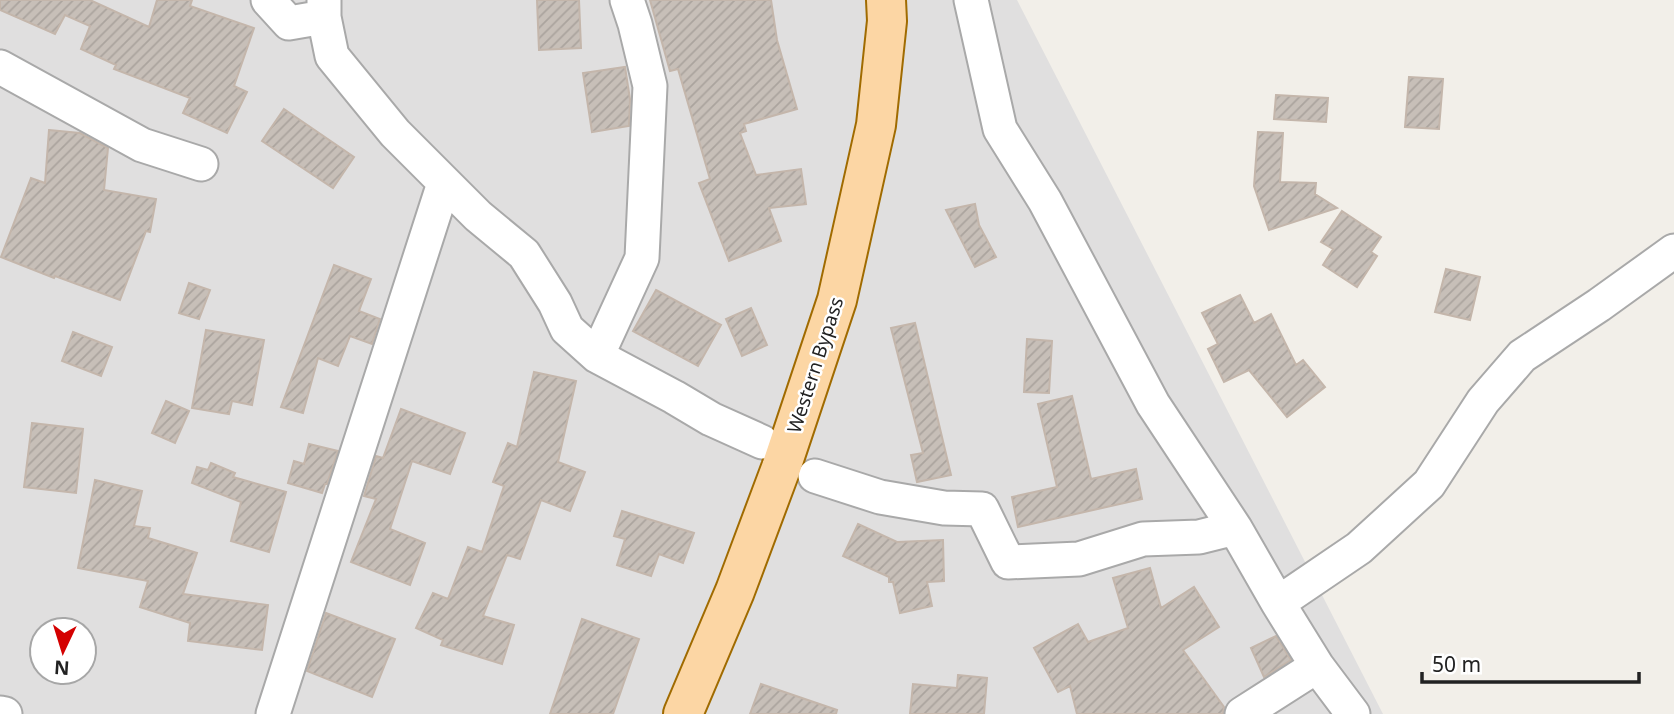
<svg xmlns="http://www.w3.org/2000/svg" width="1674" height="714" viewBox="0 0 1674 714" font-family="'Noto Sans',sans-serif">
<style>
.residential{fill:#e0dfdf;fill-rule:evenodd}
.building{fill:url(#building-hatch);stroke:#c4b6ab;stroke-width:2}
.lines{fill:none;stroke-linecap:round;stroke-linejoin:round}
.minor-casing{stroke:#a9a9a9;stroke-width:37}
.major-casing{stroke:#a06b00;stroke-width:42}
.minor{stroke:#fff;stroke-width:33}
.major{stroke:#fcd6a4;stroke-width:38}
.labels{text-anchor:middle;stroke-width:5;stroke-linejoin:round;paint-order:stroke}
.street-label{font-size:19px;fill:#222;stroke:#fff}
</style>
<defs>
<pattern id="building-hatch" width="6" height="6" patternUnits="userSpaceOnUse" patternTransform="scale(1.75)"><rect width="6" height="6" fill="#c7bfb8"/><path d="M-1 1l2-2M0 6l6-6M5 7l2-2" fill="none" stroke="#aba49e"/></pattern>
</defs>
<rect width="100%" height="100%" fill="#f2efe9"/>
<path class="residential" d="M 0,0 L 1017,0 L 1383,714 L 0,714 ZM 42,630 L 84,630 L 84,672 L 42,672 Z"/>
<path class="building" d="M 0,0 L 90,0 L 149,27 L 157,0 L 192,0 L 190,6 L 254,28 L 234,86 L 247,92 L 227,133 L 183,113 L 190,98 L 114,69 L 116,65 L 81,49 L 90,26 L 65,15 L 55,34 L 0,10 Z
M 537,0 L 579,0 L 581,48 L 539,50 Z
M 650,0 L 771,0 L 777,40 L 797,109 L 744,124 L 746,131 L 740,133 L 756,175 L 801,169 L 806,204 L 769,208 L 781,241 L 729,261 L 699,183 L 710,179 L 678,69 L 670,71 Z
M 625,67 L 630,99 L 629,126 L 592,132 L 583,73 Z
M 1409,77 L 1443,79 L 1439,129 L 1405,127 Z
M 1276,95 L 1328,98 L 1326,122 L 1274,119 Z
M 284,109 L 354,157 L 333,188 L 262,141 Z
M 49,130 L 80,133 L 108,148 L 104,190 L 156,199 L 150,232 L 146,231 L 120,300 L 55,276 L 54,278 L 1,257 L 31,178 L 45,183 Z
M 1258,132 L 1283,133 L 1280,182 L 1316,183 L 1315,194 L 1337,208 L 1269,230 L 1254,186 Z
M 975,204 L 979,225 L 996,257 L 975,267 L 946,210 Z
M 1342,211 L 1381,237 L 1371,252 L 1377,256 L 1357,287 L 1323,265 L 1333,249 L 1321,242 Z
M 334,265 L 371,279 L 359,311 L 380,319 L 372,344 L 350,336 L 338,366 L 318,358 L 303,413 L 281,407 Z
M 1446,269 L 1480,277 L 1470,320 L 1435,312 Z
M 189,283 L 210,290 L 199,319 L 179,313 Z
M 656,290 L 721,325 L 698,366 L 633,331 Z
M 1240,295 L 1254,323 L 1271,314 L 1296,365 L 1303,360 L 1325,387 L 1287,417 L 1249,370 L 1224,382 L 1208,349 L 1218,344 L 1202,313 Z
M 751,308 L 767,345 L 742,356 L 726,319 Z
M 915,323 L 951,475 L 917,482 L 911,455 L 923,453 L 891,328 Z
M 206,330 L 264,340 L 252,405 L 232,401 L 229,414 L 192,408 Z
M 73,332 L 112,347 L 101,376 L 62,361 Z
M 1027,339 L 1052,341 L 1049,393 L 1024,392 Z
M 534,372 L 576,381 L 558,462 L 585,472 L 570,511 L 541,500 L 520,559 L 507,555 L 483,616 L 514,625 L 502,664 L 441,645 L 443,640 L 416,628 L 433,593 L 448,599 L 468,547 L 482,552 L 504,486 L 493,482 L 508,443 L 517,447 Z
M 1072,396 L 1091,479 L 1136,469 L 1142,499 L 1018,527 L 1012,497 L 1057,487 L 1038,404 Z
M 166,401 L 189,411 L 175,443 L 152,433 Z
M 401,409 L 465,433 L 450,474 L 412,461 L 390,529 L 425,543 L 410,585 L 351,562 L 376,499 L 364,496 L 376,456 L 383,458 Z
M 32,423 L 83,429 L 76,493 L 24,487 Z
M 309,444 L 338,451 L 327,484 L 325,484 L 322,493 L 288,483 L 294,461 L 304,464 Z
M 211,463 L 235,473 L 233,477 L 286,492 L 269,552 L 231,541 L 241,502 L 192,483 L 197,467 L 208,470 Z
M 95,480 L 142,491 L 134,526 L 150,528 L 148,538 L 197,553 L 183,594 L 268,605 L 262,650 L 188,641 L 190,623 L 140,607 L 148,581 L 78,568 Z
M 622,511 L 694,533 L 683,563 L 659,554 L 651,576 L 617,565 L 625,539 L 614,536 Z
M 858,524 L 897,542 L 943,540 L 944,581 L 927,582 L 932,606 L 900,613 L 893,582 L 889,582 L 889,577 L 843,556 Z
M 1150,568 L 1161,608 L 1194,587 L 1219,627 L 1183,650 L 1224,707 L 1223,714 L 1077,714 L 1070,686 L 1058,692 L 1034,648 L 1078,624 L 1088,642 L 1128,628 L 1113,578 Z
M 326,613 L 395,639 L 372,697 L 307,671 Z
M 582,619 L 639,639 L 613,714 L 550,714 Z
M 1276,636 L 1291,660 L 1264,677 L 1251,648 Z
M 958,675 L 987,678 L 984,714 L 910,714 L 913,684 L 957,688 Z
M 761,684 L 837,710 L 836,714 L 750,714 Z"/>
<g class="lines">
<g class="minor-casing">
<path id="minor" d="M 268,0 L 289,23 L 324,17
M 324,0 L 324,17 L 332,56 L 395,133 L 478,216 L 524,254 L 555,303 L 567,329 L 597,356 L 674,397 L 711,419 L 762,442
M 971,0 L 1000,129 L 1045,201 L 1153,404 L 1235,528 L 1278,603 L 1317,666 L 1353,714
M 0,67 L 142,145 L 201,164
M 597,356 L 642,258 L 650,86 L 635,24 L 627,0
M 815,476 L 880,497 L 944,508 L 982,509 L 1008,562 L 1079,559 L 1143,539 L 1199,537 L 1235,528
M 1278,603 L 1359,548 L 1429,484 L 1483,401 L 1522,356 L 1599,305 L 1674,251
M 0,713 L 5,714
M 273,714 L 444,183
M 1242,714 L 1317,666"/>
</g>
<g class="major-casing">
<path id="major" d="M 683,714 L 735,591 L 781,468 L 837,300 L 876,125 L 887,21 L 886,0"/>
</g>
<use href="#minor" class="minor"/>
<use href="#major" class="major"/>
</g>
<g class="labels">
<g class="street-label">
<text transform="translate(815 365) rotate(-72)" y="7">Western Bypass</text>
</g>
</g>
<g transform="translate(63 651) rotate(184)"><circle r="33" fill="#ffffff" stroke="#a7a7a7" stroke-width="2"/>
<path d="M0-5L12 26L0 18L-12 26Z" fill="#d40000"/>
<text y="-10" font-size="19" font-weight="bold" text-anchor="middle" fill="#222222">N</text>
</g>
<path d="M1422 672v10h217v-10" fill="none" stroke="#222222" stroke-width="3.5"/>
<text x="1432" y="672" font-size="21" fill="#222222" stroke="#ffffff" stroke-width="5" paint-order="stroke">50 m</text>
</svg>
